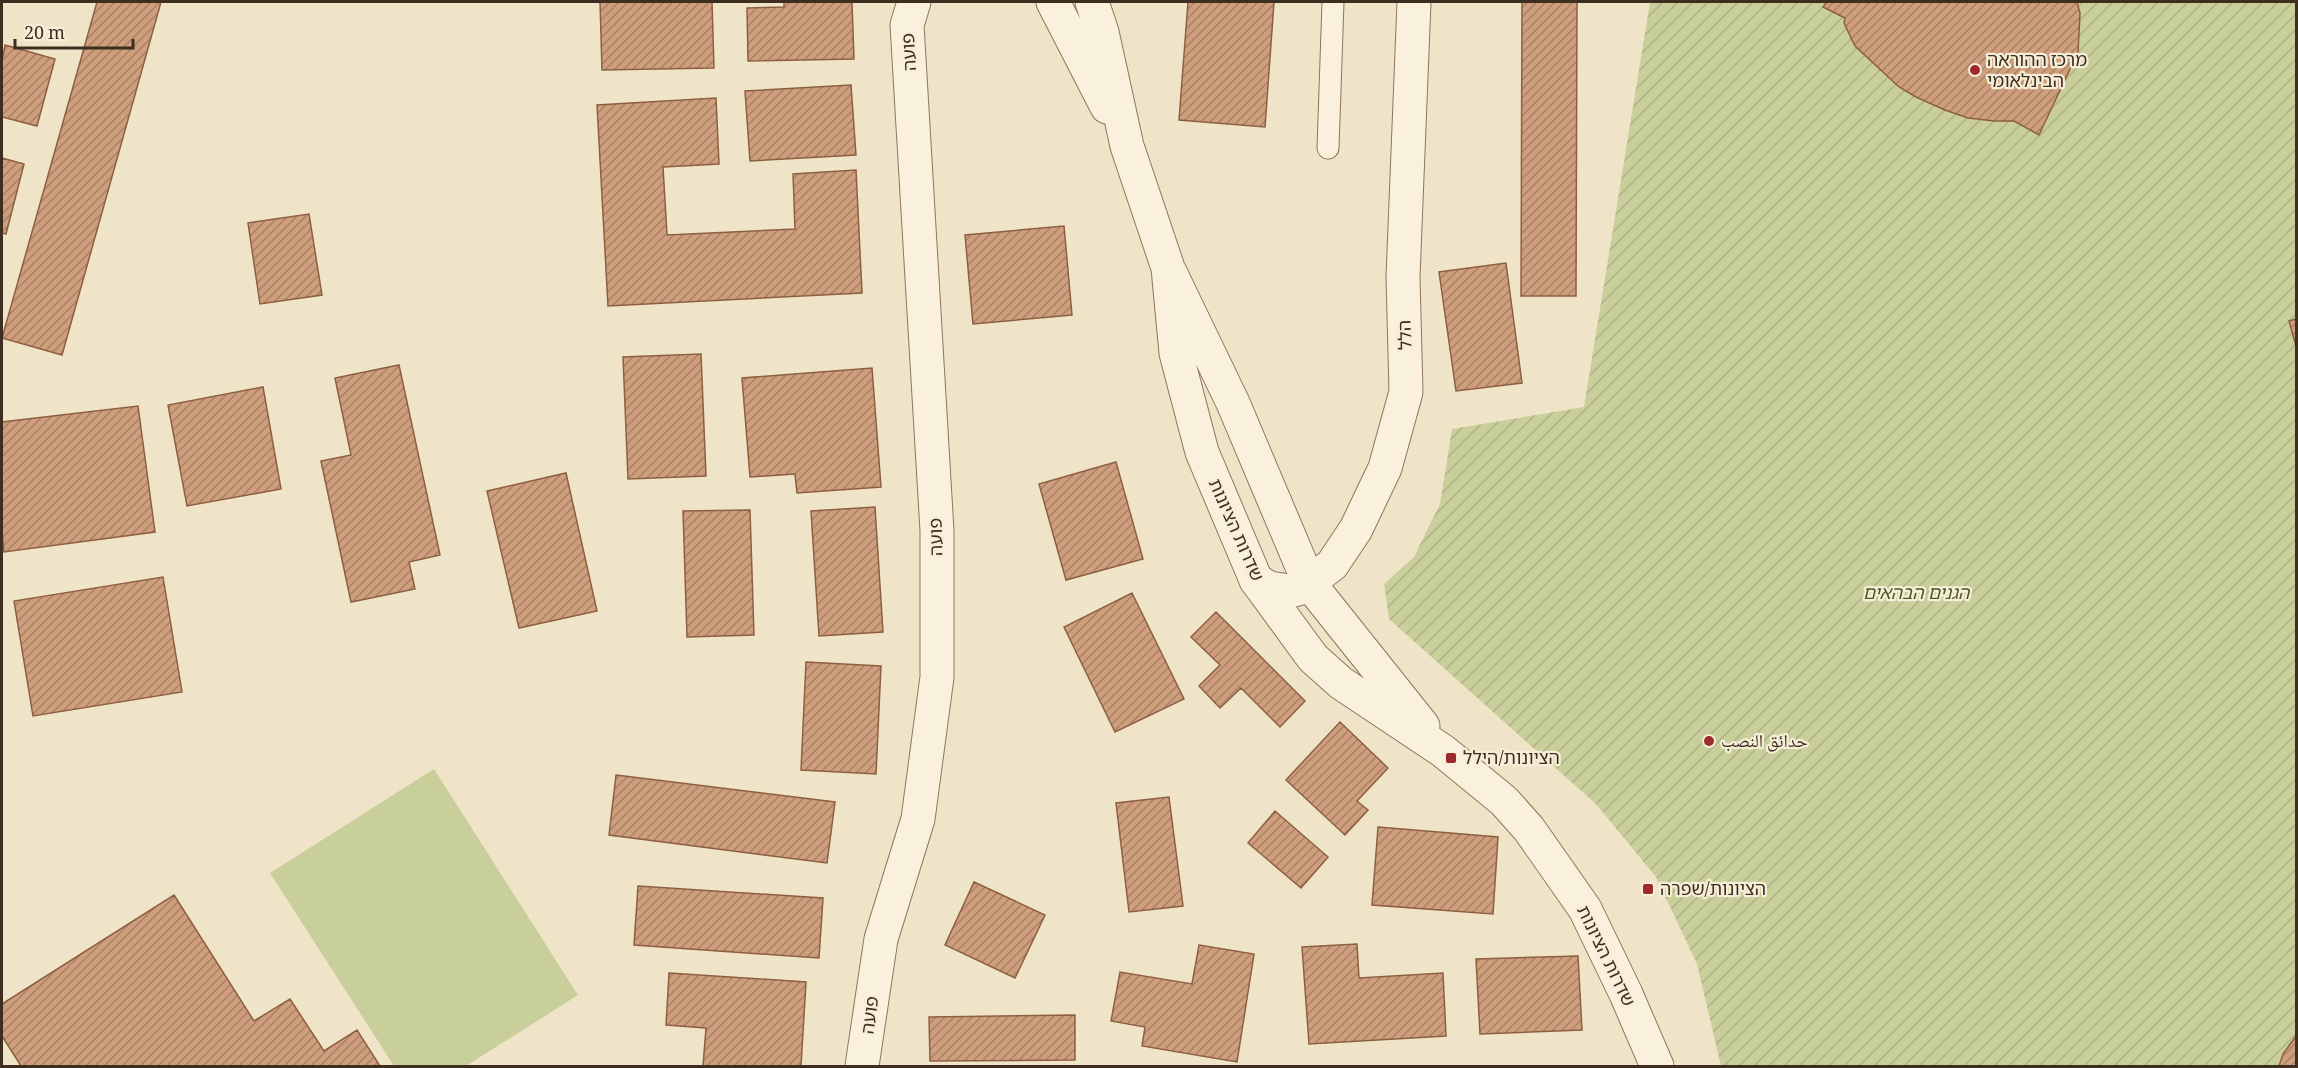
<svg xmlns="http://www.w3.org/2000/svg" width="2298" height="1068" viewBox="0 0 2298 1068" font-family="Georgia,'Noto Naskh Arabic','Noto Sans Hebrew',serif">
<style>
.garden{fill:url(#garden-furrows)}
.pitch{fill:#c9cf9b}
.building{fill:url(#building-hatch);stroke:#8d5f41;stroke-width:1.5}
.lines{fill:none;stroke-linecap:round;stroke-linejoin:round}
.service-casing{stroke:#8d765c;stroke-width:23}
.minor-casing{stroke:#8d765c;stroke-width:35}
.tertiary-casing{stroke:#8d765c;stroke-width:35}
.service{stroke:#faf1dc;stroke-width:21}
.minor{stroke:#faf1dc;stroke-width:33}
.tertiary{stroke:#faf1dc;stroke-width:33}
.poi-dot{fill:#9e2a2b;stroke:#f7eed8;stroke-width:2}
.labels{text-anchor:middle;stroke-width:4.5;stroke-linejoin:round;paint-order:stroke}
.street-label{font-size:18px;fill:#3d2e20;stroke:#f7eed8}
.poi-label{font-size:18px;fill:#3d2e20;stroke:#f7eed8;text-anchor:start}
.park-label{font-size:18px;font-style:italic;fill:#4d5a26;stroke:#f7eed8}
</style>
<defs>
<pattern id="garden-furrows" width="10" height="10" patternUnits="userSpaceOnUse" patternTransform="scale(1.5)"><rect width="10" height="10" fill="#c9cf9b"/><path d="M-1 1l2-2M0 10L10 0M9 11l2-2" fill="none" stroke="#aeb285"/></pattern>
<pattern id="building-hatch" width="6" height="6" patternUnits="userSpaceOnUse" patternTransform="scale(1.5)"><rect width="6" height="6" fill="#cf9f7d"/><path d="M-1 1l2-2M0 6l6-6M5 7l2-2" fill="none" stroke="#a98266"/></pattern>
</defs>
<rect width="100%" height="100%" fill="#f0e4c8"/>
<path class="garden" d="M 1650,2 L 2296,2 L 2296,1066 L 1721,1066 L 1697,964 L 1656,877 L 1596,804 L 1389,619 L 1384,584 L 1414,557 L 1440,504 L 1452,429 L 1584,407 Z"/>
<path class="pitch" d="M 434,769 L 578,995 L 466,1066 L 394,1066 L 270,873 Z"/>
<path class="building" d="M 97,2 L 161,2 L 62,355 L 2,338 Z
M 600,2 L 712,2 L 714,68 L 602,70 Z
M 784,2 L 852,2 L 854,59 L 748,61 L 747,8 L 784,7 Z
M 1188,2 L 1274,2 L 1265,127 L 1179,120 Z
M 1522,2 L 1577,2 L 1576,296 L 1521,296 Z
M 1827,2 L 2077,2 L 2080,13 L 2078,52 L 2039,135 L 2014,121 L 1994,121 L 1968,118 L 1945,110 L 1916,97 L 1899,87 L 1855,46 L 1844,23 L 1845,18 L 1823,7 Z
M 5,45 L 55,59 L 37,126 L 2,117 L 2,61 Z
M 851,85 L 856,155 L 750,161 L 745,91 Z
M 716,98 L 719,164 L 663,167 L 667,235 L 795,229 L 793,174 L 856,170 L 862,293 L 608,306 L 597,105 Z
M 2,158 L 24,164 L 6,234 L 2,233 Z
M 309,214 L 322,295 L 260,304 L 248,223 Z
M 1064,226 L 1072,315 L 973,324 L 965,235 Z
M 1506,263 L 1522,383 L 1456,391 L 1439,272 Z
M 2296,319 L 2296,346 L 2289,321 Z
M 701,354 L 706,476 L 628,479 L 623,357 Z
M 399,365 L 440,555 L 409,562 L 415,589 L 351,602 L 321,461 L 351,455 L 335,378 Z
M 872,368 L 881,487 L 797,493 L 795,474 L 750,477 L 742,378 Z
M 263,387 L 281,489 L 187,506 L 168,405 Z
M 138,406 L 155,532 L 4,552 L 2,532 L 2,422 Z
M 1116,462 L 1143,559 L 1066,580 L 1039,484 Z
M 566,473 L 597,611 L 519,628 L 487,491 Z
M 875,507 L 883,632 L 819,636 L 811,511 Z
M 750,510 L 754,635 L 687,637 L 683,511 Z
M 163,577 L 182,692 L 33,716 L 14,601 Z
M 1132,593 L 1184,699 L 1115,732 L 1064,627 Z
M 1216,612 L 1305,701 L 1280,727 L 1241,688 L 1220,708 L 1199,686 L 1220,665 L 1191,637 Z
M 806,662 L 881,666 L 876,774 L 801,770 Z
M 1340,722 L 1388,768 L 1357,801 L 1368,810 L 1345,835 L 1286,780 Z
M 616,775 L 835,802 L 827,863 L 609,835 Z
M 1169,797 L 1183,906 L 1129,912 L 1116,803 Z
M 1275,811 L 1328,857 L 1301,888 L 1248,843 Z
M 1378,827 L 1498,837 L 1493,914 L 1372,905 Z
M 974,882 L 1045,915 L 1015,978 L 945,945 Z
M 638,886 L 823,898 L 819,958 L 634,945 Z
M 174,895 L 254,1021 L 290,999 L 324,1051 L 357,1030 L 380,1066 L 21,1066 L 2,1036 L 2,1004 Z
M 1357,944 L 1359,978 L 1443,973 L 1446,1036 L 1309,1044 L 1302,947 Z
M 1199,945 L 1254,954 L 1237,1062 L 1142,1046 L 1145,1027 L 1111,1021 L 1120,972 L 1192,984 Z
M 1578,956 L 1582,1030 L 1480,1034 L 1476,959 Z
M 669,973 L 806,982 L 801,1066 L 703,1066 L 706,1028 L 666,1025 Z
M 1075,1015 L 1075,1060 L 930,1061 L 929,1017 Z
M 2296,1036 L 2296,1066 L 2279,1066 L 2283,1054 Z"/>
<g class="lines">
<g class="service-casing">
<path id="service" d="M 1328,148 L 1333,2"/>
</g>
<g class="minor-casing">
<path id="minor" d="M 1256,580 L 1269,588 L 1290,591 L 1301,588 L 1332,565 L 1356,529 L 1385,468 L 1406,392 L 1403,277 L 1414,2
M 862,1066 L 881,939 L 918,819 L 937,677 L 937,531 L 907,25 L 914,2"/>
</g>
<g class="tertiary-casing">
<path id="tertiary" d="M 1053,2 L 1107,107
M 1092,2 L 1102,32 L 1127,146 L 1168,268 L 1233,403 L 1309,583 L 1423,726
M 1168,268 L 1176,353 L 1202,452 L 1256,580 L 1313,658 L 1341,683 L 1443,751 L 1504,801 L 1529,829 L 1585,909 L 1626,994 L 1657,1066"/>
</g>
<use href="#service" class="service"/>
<use href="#minor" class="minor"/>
<use href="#tertiary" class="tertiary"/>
</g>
<g class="poi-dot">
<circle cx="1975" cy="70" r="6"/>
<circle cx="1709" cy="741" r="6"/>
<rect x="1445" y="752" width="12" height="12" rx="3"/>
<rect x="1642" y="883" width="12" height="12" rx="3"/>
</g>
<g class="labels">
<g class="street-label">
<text transform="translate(909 52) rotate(-93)" y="6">פועה</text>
<text transform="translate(1405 335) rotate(-92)" y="6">הלל</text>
<text transform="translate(1236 530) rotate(66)" y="6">שדרות הציונות</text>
<text transform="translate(936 537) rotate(-91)" y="6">פועה</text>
<text transform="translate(1606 956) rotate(64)" y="6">שדרות הציונות</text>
<text transform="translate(870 1015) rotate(-82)" y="6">פועה</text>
</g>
<g class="poi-label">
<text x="1987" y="66">מרכז ההוראה<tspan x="1987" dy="21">הבינלאומי</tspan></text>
<text x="1721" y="747">حدائق النصب</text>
<text x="1463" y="764">הציונות/הילל</text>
<text x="1660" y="895">הציונות/שפרה</text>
</g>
<g class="park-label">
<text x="1916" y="599">הגנים הבהאים</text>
</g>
</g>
<rect width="2298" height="1068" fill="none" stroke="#3d2e20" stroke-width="6"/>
<path d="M15 39v9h118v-9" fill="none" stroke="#3d2e20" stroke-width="3"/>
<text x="24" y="39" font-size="18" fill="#3d2e20" stroke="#f7eed8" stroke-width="4.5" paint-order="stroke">20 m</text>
</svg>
